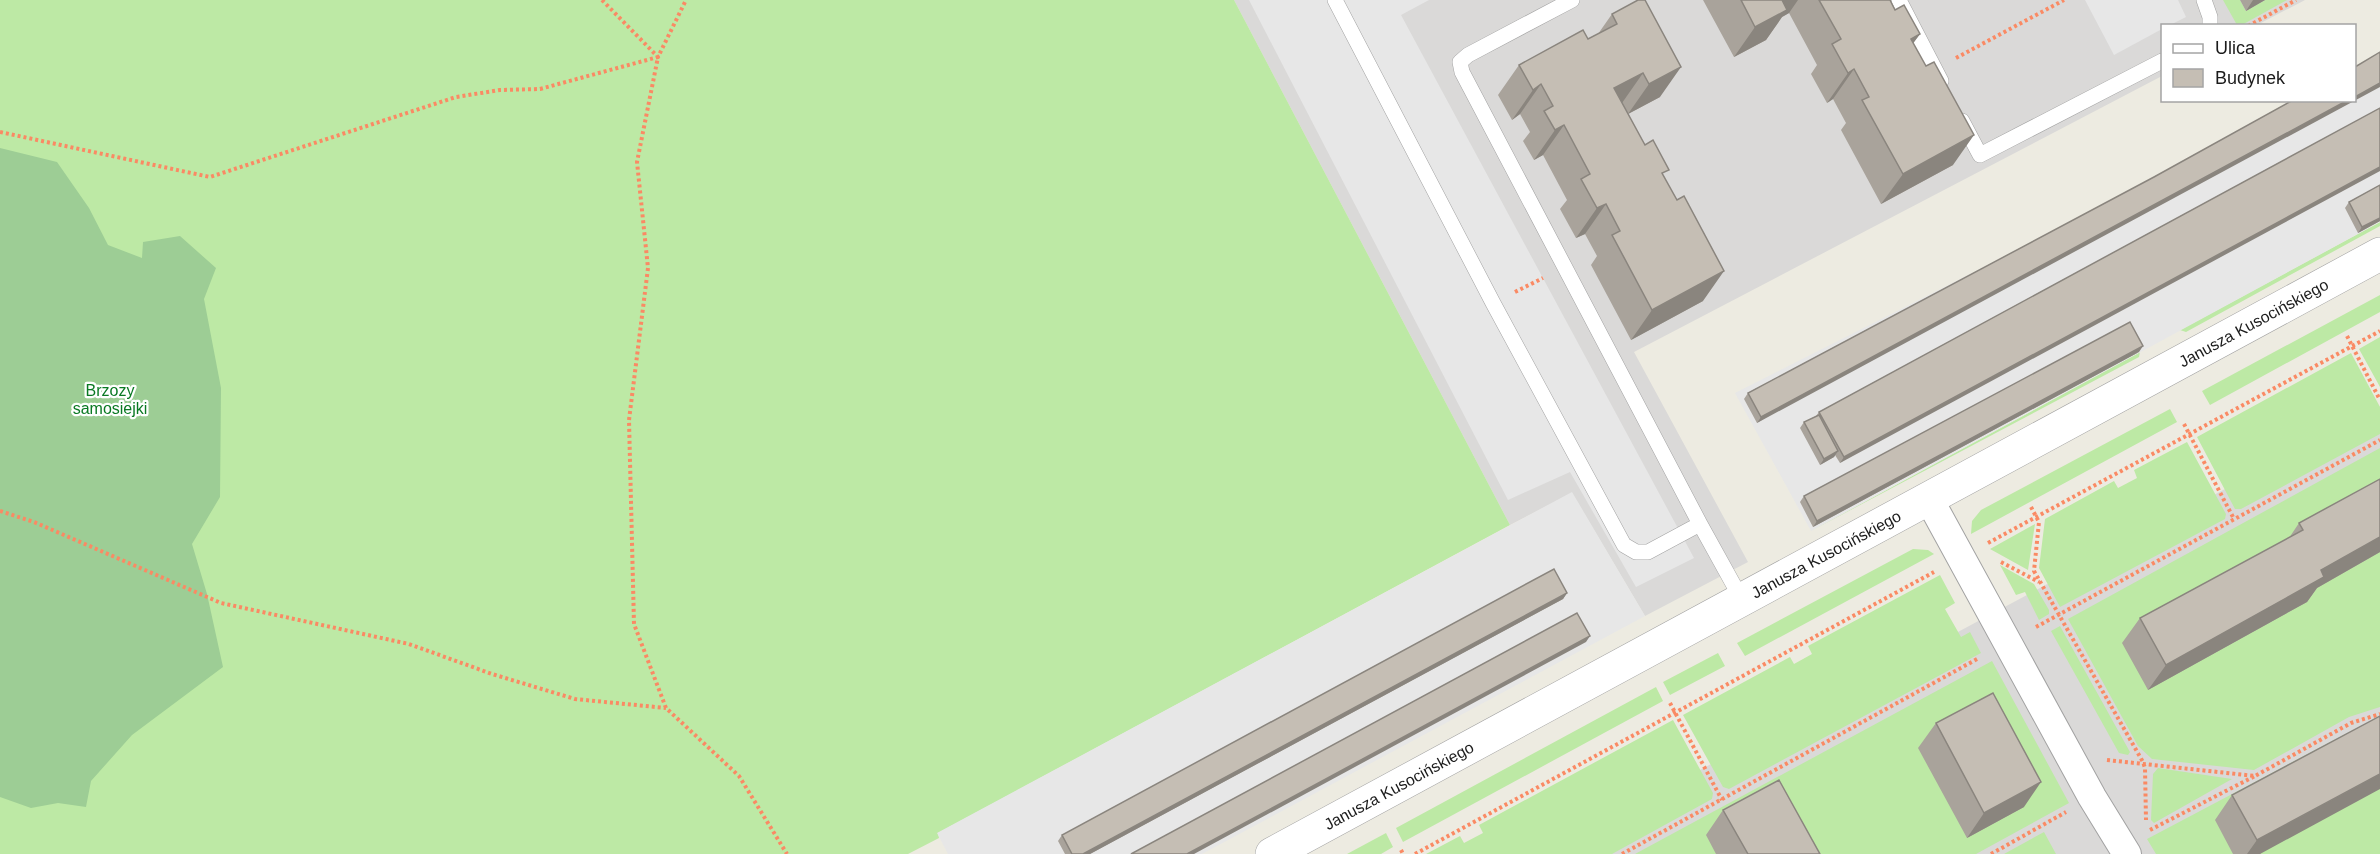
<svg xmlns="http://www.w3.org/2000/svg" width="2380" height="854" viewBox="0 0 2380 854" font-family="Arial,sans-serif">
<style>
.residential{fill:#dad9d8}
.grass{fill:#bde9a5}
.forest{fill:#9dcd95}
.parking{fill:#e7e7e7}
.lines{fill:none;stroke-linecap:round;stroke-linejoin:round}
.service-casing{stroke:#a2a2a2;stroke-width:16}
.minor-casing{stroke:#a2a2a2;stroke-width:30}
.tertiary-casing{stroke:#a2a2a2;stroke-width:34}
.path{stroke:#fa8a64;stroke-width:4;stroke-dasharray:3 3;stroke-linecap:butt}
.service{stroke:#fff;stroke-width:15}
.minor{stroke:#fff;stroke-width:28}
.tertiary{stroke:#fff;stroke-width:33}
.wall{fill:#a9a39b}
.shaded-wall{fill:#8a857e}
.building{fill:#c5beb4;stroke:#8a857e;stroke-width:1.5}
.labels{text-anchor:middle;stroke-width:4.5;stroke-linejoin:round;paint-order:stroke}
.street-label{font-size:16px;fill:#1b1b1b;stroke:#fff}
.park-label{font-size:16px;fill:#0a7923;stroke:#fff}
</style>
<rect width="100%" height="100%" fill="#edebe1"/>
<path class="residential" d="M 1234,0 L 2305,0 L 2257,25 L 2162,26 L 2162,76 L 1634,352 L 1748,562 L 1645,616 L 1572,493 L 1510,525 Z
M 2380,406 L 2380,854 L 1543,854 Z"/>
<path class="grass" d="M 0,0 L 1234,0 L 1510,525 L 938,833 L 939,838 L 908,854 L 0,854 Z
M 2223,0 L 2240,0 L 2246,11 L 2265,0 L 2287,0 L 2240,26 L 2237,25 Z
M 2380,222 L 2380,226 L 2186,332 L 2180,330 Z
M 2380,295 L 2380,312 L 2210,405 L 2202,391 Z
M 2380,337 L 2380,387 L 2359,349 Z
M 2140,352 L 2139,357 L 1811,531 Z
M 2351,353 L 2380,407 L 2380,434 L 2241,509 L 2235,509 L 2197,437 Z
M 2170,409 L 2177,422 L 1971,534 L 1972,521 L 1981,510 Z
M 2187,442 L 2226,514 L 2225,519 L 2060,607 L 2039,568 L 2045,519 L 2114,481 L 2118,488 L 2137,478 L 2134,470 Z
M 2380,448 L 2380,707 L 2349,717 L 2254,770 L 2152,759 L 2138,746 L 2068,619 Z
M 2035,524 L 2028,570 L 1990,549 Z
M 1913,549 L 1928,550 L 1934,554 L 1745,656 L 1737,643 Z
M 2000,565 L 2034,584 L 2049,610 L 2049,614 L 2039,620 L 2025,592 L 2016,595 Z
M 1940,575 L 1955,603 L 1945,609 L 1961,637 L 1970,632 L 1981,653 L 1729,789 L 1723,787 L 1683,715 L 1790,657 L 1794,664 L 1812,654 L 1808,646 Z
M 2060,626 L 2130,752 L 2128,755 L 2119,753 L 2051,631 Z
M 1718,653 L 1725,666 L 1670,695 L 1663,682 Z
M 1992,661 L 2069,803 L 1976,854 L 1635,854 Z
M 1656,687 L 1663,701 L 1403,842 L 1396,828 Z
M 1673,720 L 1713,793 L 1712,799 L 1612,854 L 1426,854 L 1460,836 L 1464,843 L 1483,833 L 1479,825 Z
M 2380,720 L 2380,854 L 2156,854 L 2147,839 L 2353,730 Z
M 2158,768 L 2232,779 L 2154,823 L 2151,820 L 2153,774 Z
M 2044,832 L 2056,854 L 2004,854 Z
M 1386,833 L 1393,847 L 1381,854 L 1347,854 Z"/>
<path class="forest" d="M 0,148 L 57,162 L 89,208 L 108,245 L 142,258 L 143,242 L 180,236 L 216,268 L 204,299 L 221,388 L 220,497 L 192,544 L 207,594 L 223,667 L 132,735 L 91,781 L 86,807 L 58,803 L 31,808 L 0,797 Z"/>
<path class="parking" d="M 1249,0 L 1429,0 L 1401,15 L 1694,558 L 1636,587 L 1570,472 L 1508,500 Z
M 2085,0 L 2178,0 L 2186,17 L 2170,25 L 2162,26 L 2162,29 L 2114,55 Z
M 2380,57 L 2380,222 L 1811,531 L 1735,393 L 2150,183 L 2354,100 Z
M 1572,492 L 1645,616 L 1202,854 L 948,854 L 937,833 Z"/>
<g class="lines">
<g class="service-casing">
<path id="service" d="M 1335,0 L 1493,303 L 1624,545 L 1636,552 L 1648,552 L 1700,524
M 1572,0 L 1468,55 L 1460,62 L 1462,72 L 1700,524 L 1742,600
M 1899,0 L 1941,81
M 2204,0 L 2210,17 L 2210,26
M 1962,121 L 1980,155 L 2162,61"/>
</g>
<g class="minor-casing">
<path id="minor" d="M 1929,499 L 2092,797 L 2127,854"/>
</g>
<g class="tertiary-casing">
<g id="tertiary">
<path id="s1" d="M 1272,854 L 2380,254"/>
</g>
</g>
<path class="path" d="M 602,0 L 658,57 L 686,0
M 2248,26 L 2296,0
M 1956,58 L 2064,0
M 0,132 L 210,177 L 456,97 L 500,90 L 540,89 L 658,57 L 637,162 L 648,268 L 629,420 L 634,624 L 666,708 L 739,776 L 787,854
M 1515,292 L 1543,278
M 2347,336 L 2380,400
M 2184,424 L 2234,519
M 2031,507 L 2039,522 L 2034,571 L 2143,762 L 2145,768 L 2146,820
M 0,511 L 34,522 L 221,603 L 409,644 L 492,674 L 575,699 L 666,708
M 1988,543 L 2380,331
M 2001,562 L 2039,582
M 2036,627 L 2380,440
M 1670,703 L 1722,800
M 2107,760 L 2255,776 L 2351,723 L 2380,714
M 2150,830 L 2255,776
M 1401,850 L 1403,854
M 1415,854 L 1934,572
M 1622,854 L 1979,658
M 1991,854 L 2066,812"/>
<use href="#service" class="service"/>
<use href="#minor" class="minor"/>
<use href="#tertiary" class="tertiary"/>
</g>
<path class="wall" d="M 1703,0 L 1890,0 L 1895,10 L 1920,34 L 1913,43 L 1953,165 L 1881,204 L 1841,130 L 1846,123 L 1833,99 L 1827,103 L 1811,74 L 1817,65 L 1789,13 L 1782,17 L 1766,40 L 1734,57 Z
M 2240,0 L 2265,0 L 2246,11 Z
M 1612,14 L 1660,97 L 1628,114 L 1622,103 L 1645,145 L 1664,177 L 1703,301 L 1631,340 L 1591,265 L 1597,256 L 1585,234 L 1576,238 L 1560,209 L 1567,200 L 1543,155 L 1534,160 L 1523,141 L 1530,132 L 1520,114 L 1512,120 L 1498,95 L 1519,65 L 1588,39 L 1598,34 Z
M 2380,108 L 1840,463 L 1835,455 L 1834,457 L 1820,465 L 1800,428 L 1804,422 L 1816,416 L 1819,412 Z
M 2154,177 L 1757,423 L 1744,399 L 1748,393 Z
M 2380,185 L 2380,221 L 2358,233 L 2345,208 L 2349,202 Z
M 2139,352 L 1813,527 L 1800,502 L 1804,496 Z
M 2380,479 L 2380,552 L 2317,588 L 2307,602 L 2148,690 L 2122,643 L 2140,618 L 2289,538 L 2299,523 Z
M 1567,593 L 1563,599 L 1090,854 L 1065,854 L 1058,841 L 1062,835 Z
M 2380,716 L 2260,854 L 2233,854 L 2215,820 L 2232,795 Z
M 1936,723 L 2024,807 L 1967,838 L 1918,748 Z
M 1723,810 L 1820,854 L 1716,854 L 1706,835 Z"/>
<path class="shaded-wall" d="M 1780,0 L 1798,0 L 1789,13 L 1782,17 L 1766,40 L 1734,57 L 1755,27 Z
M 2253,0 L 2265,0 L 2246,11 Z
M 1920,34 L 1898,64 L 1911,39 Z
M 1681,67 L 1660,97 L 1628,114 L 1649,84 Z
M 1854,69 L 1833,99 L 1827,103 L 1848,73 Z
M 1643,73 L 1622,103 L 1614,88 Z
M 2380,83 L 2380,87 L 1757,423 L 1761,417 L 2348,100 L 2355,100 L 2355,97 Z
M 1541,84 L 1520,114 L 1512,120 L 1533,90 Z
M 1564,125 L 1543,155 L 1534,160 L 1555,130 Z
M 1974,135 L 1953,165 L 1881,204 L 1903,174 Z
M 2380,167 L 2380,171 L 1840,463 L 1844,457 Z
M 1606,204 L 1585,234 L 1576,238 L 1597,208 Z
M 2380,218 L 2380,221 L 2358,233 L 2362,227 Z
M 1724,271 L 1703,301 L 1631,340 L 1652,310 Z
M 2143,346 L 2139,352 L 1813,527 L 1817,521 Z
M 1838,451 L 1834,457 L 1820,465 L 1824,459 Z
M 2380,537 L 2380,552 L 2317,588 L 2307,602 L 2148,690 L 2166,665 L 2321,570 Z
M 1567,593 L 1563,599 L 1090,854 L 1083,854 Z
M 1590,636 L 1586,642 L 1194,854 L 1187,854 Z
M 2380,774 L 2380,789 L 2260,854 L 2247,854 L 2257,840 Z
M 2041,782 L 2024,807 L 1967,838 L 1984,813 Z"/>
<path class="building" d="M 1638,0 L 1645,0 L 1681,67 L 1649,84 L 1643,73 L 1614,88 L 1645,145 L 1653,140 L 1669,170 L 1662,173 L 1677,200 L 1684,196 L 1724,271 L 1652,310 L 1612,235 L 1620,231 L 1606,204 L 1597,208 L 1581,179 L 1590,174 L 1564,125 L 1555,130 L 1544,111 L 1553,106 L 1541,84 L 1533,90 L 1519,65 L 1583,30 L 1588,39 L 1617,24 L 1612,14 Z
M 1741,0 L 1782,0 L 1787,10 L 1755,27 Z
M 1819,0 L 1890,0 L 1895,10 L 1904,5 L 1920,34 L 1911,39 L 1926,66 L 1934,62 L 1974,135 L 1903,174 L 1862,100 L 1869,97 L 1854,69 L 1848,73 L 1832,44 L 1841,39 Z
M 2380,52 L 2380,83 L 2355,97 L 2355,67 Z
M 2293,100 L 2348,100 L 1761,417 L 1748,393 L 2154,177 Z
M 2380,108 L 2380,167 L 1844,457 L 1819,412 Z
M 2380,185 L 2380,218 L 2362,227 L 2349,202 Z
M 2130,322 L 2143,346 L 1817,521 L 1804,496 Z
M 1819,415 L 1838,451 L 1824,459 L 1804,422 Z
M 2380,479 L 2380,537 L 2321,570 L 2324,577 L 2166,665 L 2140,618 L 2303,530 L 2299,523 Z
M 1554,569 L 1567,593 L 1083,854 L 1072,854 L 1062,835 Z
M 1577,613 L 1590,636 L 1187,854 L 1131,854 Z
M 1993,693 L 2041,782 L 1984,813 L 1936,723 Z
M 2380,716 L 2380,774 L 2257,840 L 2232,795 Z
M 1779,780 L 1820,854 L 1748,854 L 1723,810 Z"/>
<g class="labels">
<g class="street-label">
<text dy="6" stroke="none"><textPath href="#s1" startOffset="1116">Janusza Kusocińskiego</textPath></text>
<text dy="6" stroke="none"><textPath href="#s1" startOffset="630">Janusza Kusocińskiego</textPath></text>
<text dy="6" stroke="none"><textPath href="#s1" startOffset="144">Janusza Kusocińskiego</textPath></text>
</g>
<g class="park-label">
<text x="110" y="396">Brzozy<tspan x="110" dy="18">samosiejki</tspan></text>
</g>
</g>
<rect x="2161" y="24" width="195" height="78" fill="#ffffff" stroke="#a4a4a4" stroke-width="1.5"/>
<rect x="2173" y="44" width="30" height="9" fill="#ffffff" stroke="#a4a4a4" stroke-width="1.5"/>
<text x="2215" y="54" font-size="18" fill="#1b1b1b">Ulica</text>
<rect x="2173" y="69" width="30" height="18" fill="#c5beb4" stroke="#a4a4a4" stroke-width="1.5"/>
<text x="2215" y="84" font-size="18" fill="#1b1b1b">Budynek</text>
</svg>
